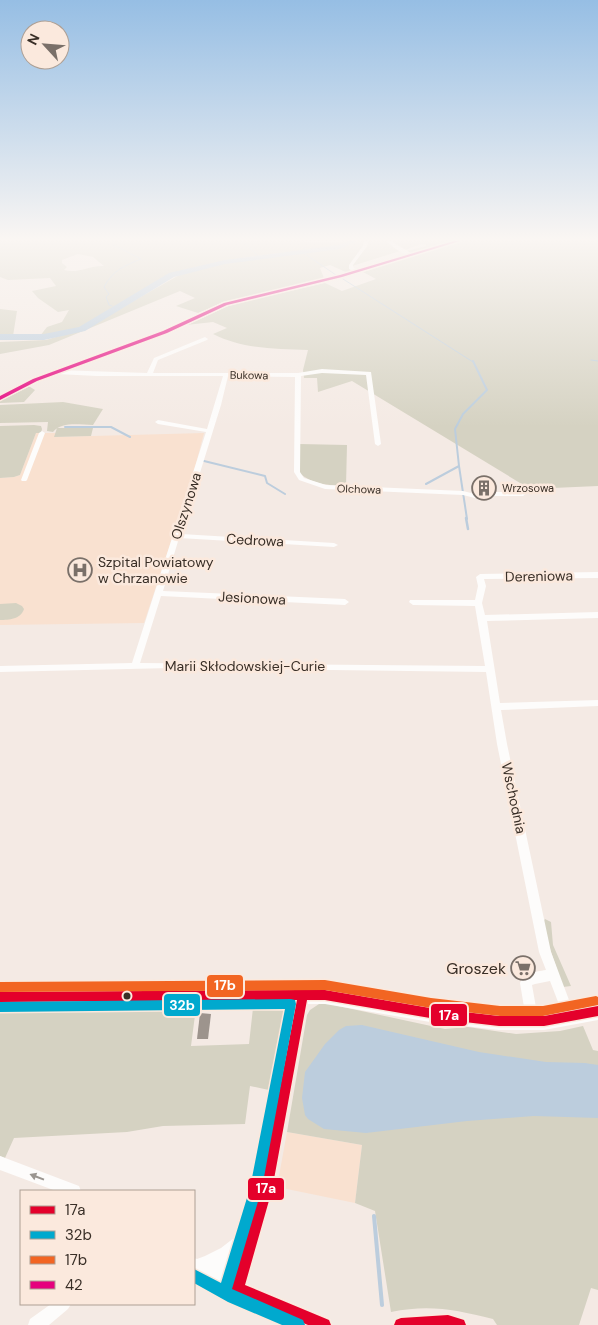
<svg xmlns="http://www.w3.org/2000/svg" width="598" height="1325" viewBox="0 0 598 1325" font-family="'DM Sans',sans-serif">
<style>
.built{fill:#f9e1d0}
.green{fill:#d5d2c2;fill-rule:evenodd}
.water{fill:#bccddd}
.lines{fill:none;stroke-linecap:round;stroke-linejoin:round}
.stream-far3{stroke:#bccddd;stroke-width:1}
.stream-far2{stroke:#bccddd;stroke-width:2}
.stream-far1{stroke:#bccddd;stroke-width:2.5}
.stream{stroke:#bccddd;stroke-width:4}
.river{fill:#bccddd;fill-rule:evenodd}
.building{fill:#9d948d}
.street{fill:#fdfcfb;fill-rule:evenodd}
.secondary{fill:#fdfcfb;fill-rule:evenodd}
.bus-1-casing{stroke:#fbe9dd;stroke-width:3}
.bus-2-casing{stroke:#fbe9dd;stroke-width:3}
.bus-3-casing{stroke:#fbe9dd;stroke-width:3}
.bus-4-casing{stroke:#fbe9dd;stroke-width:3}
.bus-1{fill:#e4002b;fill-rule:evenodd}
.bus-2{fill:#00a9ce;fill-rule:evenodd}
.bus-3{fill:#f26522;fill-rule:evenodd}
.bus-4{fill:#e5007d;fill-rule:evenodd}
.oneway{fill:#9b9691}
.bus-dot{fill:#392f27;stroke:#fbe9dd;stroke-width:2}
.labels{text-anchor:middle;stroke-width:5;stroke-linejoin:round;paint-order:stroke}
.far-street-label{font-size:11px;fill:#392f27;stroke:#fbe9dd}
.far-poi-label{font-size:11px;fill:#392f27;stroke:#fbe9dd;text-anchor:start}
.street-label{font-size:14px;fill:#392f27;stroke:#fbe9dd}
.poi-label{font-size:14px;fill:#392f27;stroke:#fbe9dd;text-anchor:start}
.near-poi-label{font-size:16px;fill:#392f27;stroke:#fbe9dd;text-anchor:end}
.line-badge{stroke:#fbe9dd;stroke-width:2}
.badge-label{font-size:14px;text-anchor:middle;font-weight:bold;fill:#fff}
</style>
<rect width="100%" height="100%" fill="#f4eae4"/>
<path class="built" d="M 36,433 L 56,433 L 55,437 L 204,433 L 193,475 L 144,623 L 0,625 L 0,478 L 14,477 L 20,475 Z
M 287,1132 L 362,1145 L 355,1203 L 277,1187 Z"/>
<path class="green" d="M 0,241 L 301,241 L 311,243 L 353,241 L 337,247 C 300,251 262,254 225,261 C 216,263 176,274 172,273 L 77,329 L 40,336 L 47,327 L 62,322 L 69,310 L 58,312 L 38,298 L 32,291 L 56,286 L 50,278 L 8,280 L 0,277 ZM 78,254 L 93,257 L 104,266 C 91,265 78,274 64,270 L 67,267 L 62,263 L 62,260 Z
M 355,241 L 365,241 L 365,246 L 360,250 L 350,266 L 354,270 L 348,273 L 330,265 L 320,268 L 324,278 L 229,301 L 198,313 L 176,306 L 195,298 L 180,291 L 49,345 L 0,354 L 0,342 L 46,340 L 86,328 L 188,270 L 231,261 L 338,247 Z
M 368,241 L 387,241 L 400,251 L 352,266 L 367,246 Z
M 390,241 L 453,241 L 412,253 L 407,251 L 426,246 L 426,245 L 421,244 L 405,250 Z
M 461,241 L 598,241 L 598,486 L 530,489 L 352,381 L 318,392 L 317,378 L 304,378 L 303,370 L 308,350 C 275,349 243,349 213,334 L 227,328 L 213,322 L 186,325 L 212,312 L 233,304 L 325,283 L 342,291 L 376,279 L 363,272 Z
M 0,309 L 17,311 L 13,336 L 0,335 Z
M 27,385 L 35,390 L 24,402 L 0,403 L 0,400 Z
M 63,402 L 103,409 L 93,425 C 80,425 62,421 53,432 L 47,431 L 48,422 L 0,423 L 0,405 Z
M 34,425 L 41,426 L 42,429 L 41,433 L 36,433 L 20,475 L 14,477 L 0,478 L 0,426 Z
M 57,428 L 93,428 L 91,436 L 54,437 Z
M 299,444 L 347,445 L 346,486 C 328,485 314,485 299,473 Z
M 16,603 L 22,606 L 24,609 C 21,619 9,620 0,620 L 0,604 Z
M 545,919 L 551,922 L 553,945 L 571,986 L 563,987 L 548,943 L 543,922 Z
M 254,999 L 291,1002 L 294,1009 L 278,1092 L 250,1086 L 245,1124 L 163,1126 L 127,1132 L 14,1138 L 5,1158 L 0,1156 L 0,1003 L 107,1002 L 109,1005 L 197,1000 L 191,1046 L 249,1044 Z
M 319,1004 L 329,1004 L 445,1029 L 468,1027 L 516,1034 L 560,1031 L 583,1026 L 593,1050 L 598,1051 L 598,1290 L 591,1288 L 579,1325 L 497,1325 L 493,1319 C 456,1310 430,1304 391,1312 L 375,1211 L 355,1203 L 362,1145 L 287,1132 L 307,1015 L 310,1010 Z"/>
<path class="water" d="M 362,1025 L 479,1052 L 546,1062 L 585,1063 L 598,1065 L 598,1118 L 534,1116 L 467,1121 L 366,1133 L 324,1129 L 308,1119 L 305,1115 L 302,1098 L 305,1072 L 325,1044 L 339,1030 L 346,1026 Z"/>
<g class="lines">
<path class="stream-far3" d="M 243,241 L 259,257
M 298,252 L 305,254 L 336,275
M 300,252 L 306,247
M 343,279 L 473,362
M 307,286 L 339,278
M 112,306 L 109,305 L 106,297 L 109,294 L 104,287 C 113,270 124,266 141,259 L 112,244 L 113,241
M 591,360 L 598,361"/>
<path class="stream-far2" d="M 65,427 L 111,427 L 130,437
M 204,461 L 265,476 L 267,483 L 285,494
M 459,466 L 467,519
M 426,484 L 459,466 L 455,429 L 463,414 L 487,390 L 473,361"/>
<path class="stream-far1" d="M 466,518 L 468,529"/>
<path class="stream" d="M 374,1216 L 382,1305"/>
<path class="river" d="M 348,241 L 357,241 L 340,249 L 225,264 L 174,277 L 85,331 L 44,340 L 0,340 L 0,334 L 44,334 L 79,327 L 169,273 L 225,260 L 339,245 Z"/>
</g>
<path class="building" d="M 200,1013 L 211,1014 L 208,1039 L 197,1039 Z"/>
<g class="lines">
<path class="street" d="M 364,241 L 368,241 L 367,246 L 353,265 L 353,267 L 357,270 L 353,271 L 349,269 L 349,265 L 363,246 Z
M 386,241 L 391,241 L 414,255 C 405,257 393,247 386,241 Z
M 205,337 L 208,339 L 207,340 L 158,360 L 153,373 L 298,373 L 322,369 L 371,372 L 381,444 L 378,446 L 375,444 L 366,375 L 322,373 L 301,376 L 300,472 L 304,478 L 326,485 L 463,491 L 475,494 L 481,492 L 523,492 L 526,494 L 523,496 L 482,496 L 475,498 L 463,495 L 325,489 L 299,480 L 294,472 L 295,377 L 228,376 L 221,405 L 181,534 L 334,543 L 338,545 L 334,547 L 179,538 L 163,591 L 345,599 L 349,602 L 345,605 L 161,596 L 140,663 L 485,666 L 475,606 L 413,605 L 409,602 L 410,600 L 475,600 L 478,586 L 476,577 L 480,574 L 598,572 L 598,578 L 484,579 L 486,586 L 482,603 L 485,615 L 598,612 L 598,618 L 487,621 L 500,703 L 598,700 L 598,706 L 501,710 L 507,744 L 551,952 L 575,1016 L 573,1020 L 569,1022 L 565,1020 L 550,981 L 535,984 L 532,985 L 537,1013 L 535,1017 L 531,1019 L 527,1017 L 525,1013 L 520,983 C 525,972 535,972 546,970 L 539,952 L 497,744 L 486,672 L 171,668 L 0,672 L 0,666 L 132,663 L 206,432 L 158,424 L 155,422 L 158,420 L 207,429 L 223,376 L 97,376 L 57,374 L 54,372 L 57,370 L 147,373 L 154,358 Z
M 42,431 L 45,433 L 27,480 L 26,481 L 22,481 L 21,480 L 39,433 Z
M 303,988 L 307,990 L 309,994 L 273,1190 L 246,1284 L 330,1319 L 332,1325 L 305,1325 L 232,1293 L 194,1273 L 194,1258 L 197,1259 L 205,1256 L 221,1248 L 248,1227 L 259,1190 L 297,994 L 299,990 ZM 240,1254 L 233,1277 L 229,1276 C 231,1268 233,1259 240,1254 Z
M 0,1156 L 79,1186 L 81,1191 L 56,1191 L 0,1170 Z
M 51,1304 L 71,1304 L 68,1309 L 49,1325 L 28,1325 L 30,1319 Z
M 448,1314 L 465,1319 L 467,1325 L 393,1325 L 395,1319 L 401,1317 Z"/>
<path class="secondary" d="M 452,241 L 462,241 L 343,277 L 228,306 L 168,334 L 38,382 L 0,401 L 0,395 L 32,378 L 162,330 L 223,302 L 339,275 Z
M 303,985 C 369,988 433,1009 500,1012 C 533,1014 565,1008 598,1002 L 598,1020 L 544,1030 L 499,1030 L 430,1022 L 325,1004 L 0,1006 L 0,988 Z"/>
<g class="bus-1-casing">
<path id="bus-1" d="M 303,989 L 306,990 L 325,990 L 430,1008 L 499,1016 L 544,1016 L 598,1006 L 598,1016 L 544,1026 L 499,1026 L 430,1018 L 325,1000 L 307,1000 L 272,1190 L 245,1285 L 329,1320 L 331,1325 L 308,1325 L 232,1293 L 230,1288 L 260,1190 L 297,1000 L 0,1002 L 0,992 L 300,990 Z
M 448,1315 L 464,1320 L 466,1325 L 394,1325 L 396,1320 L 401,1318 Z"/>
</g>
<g class="bus-2-casing">
<path id="bus-2" d="M 291,999 L 295,1000 L 296,1004 L 262,1188 L 232,1289 L 303,1320 L 305,1325 L 282,1325 L 228,1302 L 194,1283 L 194,1269 L 221,1283 L 250,1188 L 285,1009 L 0,1012 L 0,1002 Z"/>
</g>
<g class="bus-3-casing">
<path id="bus-3" d="M 325,980 L 431,998 L 500,1006 L 543,1006 L 596,996 L 598,997 L 598,1005 L 543,1016 L 500,1016 L 431,1008 L 325,990 L 0,992 L 0,982 Z"/>
</g>
<g class="bus-4-casing">
<path id="bus-4" d="M 454,241 L 460,241 L 342,277 L 227,305 L 167,333 L 37,381 L 0,400 L 0,396 L 33,379 L 163,331 L 224,303 L 340,275 Z"/>
</g>
<use href="#bus-1" class="bus-1"/>
<use href="#bus-2" class="bus-2"/>
<use href="#bus-3" class="bus-3"/>
<use href="#bus-4" class="bus-4"/>
</g>
<defs><path id="oneway-solid" d="M-6-.8H1V-3.2L6.5 0L1 3.2V.8H-6Z" transform="scale(1.25)"/></defs>
<use class="oneway" href="#oneway-solid" transform="translate(37 1177) rotate(-159)"/>
<linearGradient id="sky" x2="0" y2="1"><stop stop-color="#96bee4"/><stop offset="0.56" stop-color="#faf6f3"/><stop offset="1" stop-color="#faf6f3" stop-opacity="0"/></linearGradient>
<rect width="598" height="427" fill="url(#sky)"/>
<defs>
<g id="building-ring" transform="scale(1.25)"><circle r="9.5" fill="#fbe9dd" stroke="#7a7069" stroke-width="1.5"/><path d="M-4-6H4V6H1V3H-1V6H-4ZM-2.5-4.3h1.7v1.8h-1.7ZM.8-4.3h1.7v1.8H.8ZM-2.5-1h1.7V.8h-1.7ZM.8-1h1.7V.8H.8Z" fill="#7a7069"/></g>
<g id="hospital-ring" transform="scale(1.25)"><circle r="9.5" fill="#fbe9dd" stroke="#7a7069" stroke-width="1.5"/><path d="M-5-5h3v3.5h4V-5h3V5h-3V1.5h-4V5h-3Z" fill="#7a7069"/></g>
<g id="supermarket-ring" transform="scale(1.25)"><circle r="9.5" fill="#fbe9dd" stroke="#7a7069" stroke-width="1.5"/><path d="M-6-5.5h2.5l.6 2H6L4.5 2H-2.5L-4.4-4H-6ZM-1.5 3.2a1.3 1.3 0 1 0 .1 0ZM3 3.2a1.3 1.3 0 1 0 .1 0Z" fill="#7a7069"/></g>
</defs>
<g fill-rule="evenodd">
<use href="#building-ring" x="484" y="488"/>
<use href="#hospital-ring" x="80" y="570"/>
<use href="#supermarket-ring" x="523" y="968"/>
</g>
<circle class="bus-dot" cx="127" cy="996" r="4.5"/>
<g class="labels">
<g class="far-street-label">
<text transform="translate(249 375) rotate(1)" y="4">Bukowa</text>
<text transform="translate(359 489) rotate(2)" y="4">Olchowa</text>
</g>
<g class="far-poi-label">
<text x="502" y="492">Wrzosowa</text>
</g>
<g class="street-label">
<text transform="translate(186 506) rotate(-72)" y="5">Olszynowa</text>
<text transform="translate(255 540) rotate(3)" y="5">Cedrowa</text>
<text transform="translate(539 576) rotate(-1)" y="5">Dereniowa</text>
<text transform="translate(252 598) rotate(3)" y="5">Jesionowa</text>
<text x="245" y="671">Marii Skłodowskiej-Curie</text>
<text transform="translate(514 798) rotate(78)" y="5">Wschodnia</text>
</g>
<g class="poi-label">
<text x="98" y="567">Szpital Powiatowy<tspan x="98" dy="16">w Chrzanowie</tspan></text>
</g>
<g class="near-poi-label">
<text x="506" y="974">Groszek</text>
</g>
</g>
<g class="line-badge">
<rect x="206" y="974" width="38" height="24" rx="5" fill="#f26522"/>
<rect x="163" y="993" width="38" height="24" rx="5" fill="#00a9ce"/>
<rect x="430" y="1003" width="38" height="24" rx="5" fill="#e4002b"/>
<rect x="247" y="1177" width="38" height="24" rx="5" fill="#e4002b"/>
</g>
<g class="badge-label">
<text x="225" y="990">17b</text>
<text x="182" y="1010">32b</text>
<text x="449" y="1020">17a</text>
<text x="266" y="1193">17a</text>
</g>
<rect x="20" y="1190" width="175" height="115" fill="#fbe9dd" stroke="#ad9f94"/>
<rect x="30" y="1206" width="25" height="8" fill="#e4002b" stroke="#ad9f94"/>
<text x="65" y="1215" font-size="15" fill="#392f27">17a</text>
<rect x="30" y="1231" width="25" height="8" fill="#00a9ce" stroke="#ad9f94"/>
<text x="65" y="1240" font-size="15" fill="#392f27">32b</text>
<rect x="30" y="1256" width="25" height="8" fill="#f26522" stroke="#ad9f94"/>
<text x="65" y="1265" font-size="15" fill="#392f27">17b</text>
<rect x="30" y="1281" width="25" height="8" fill="#e5007d" stroke="#ad9f94"/>
<text x="65" y="1290" font-size="15" fill="#392f27">42</text>
<g transform="translate(45 45) rotate(296)"><circle r="24" fill="#fbe9dd" stroke="#ad9f94"/>
<path d="M0-4L9 19L0 12L-9 19Z" fill="#7a7069"/>
<text y="-8" font-size="14" font-weight="bold" text-anchor="middle" fill="#392f27">N</text>
</g>
</svg>
